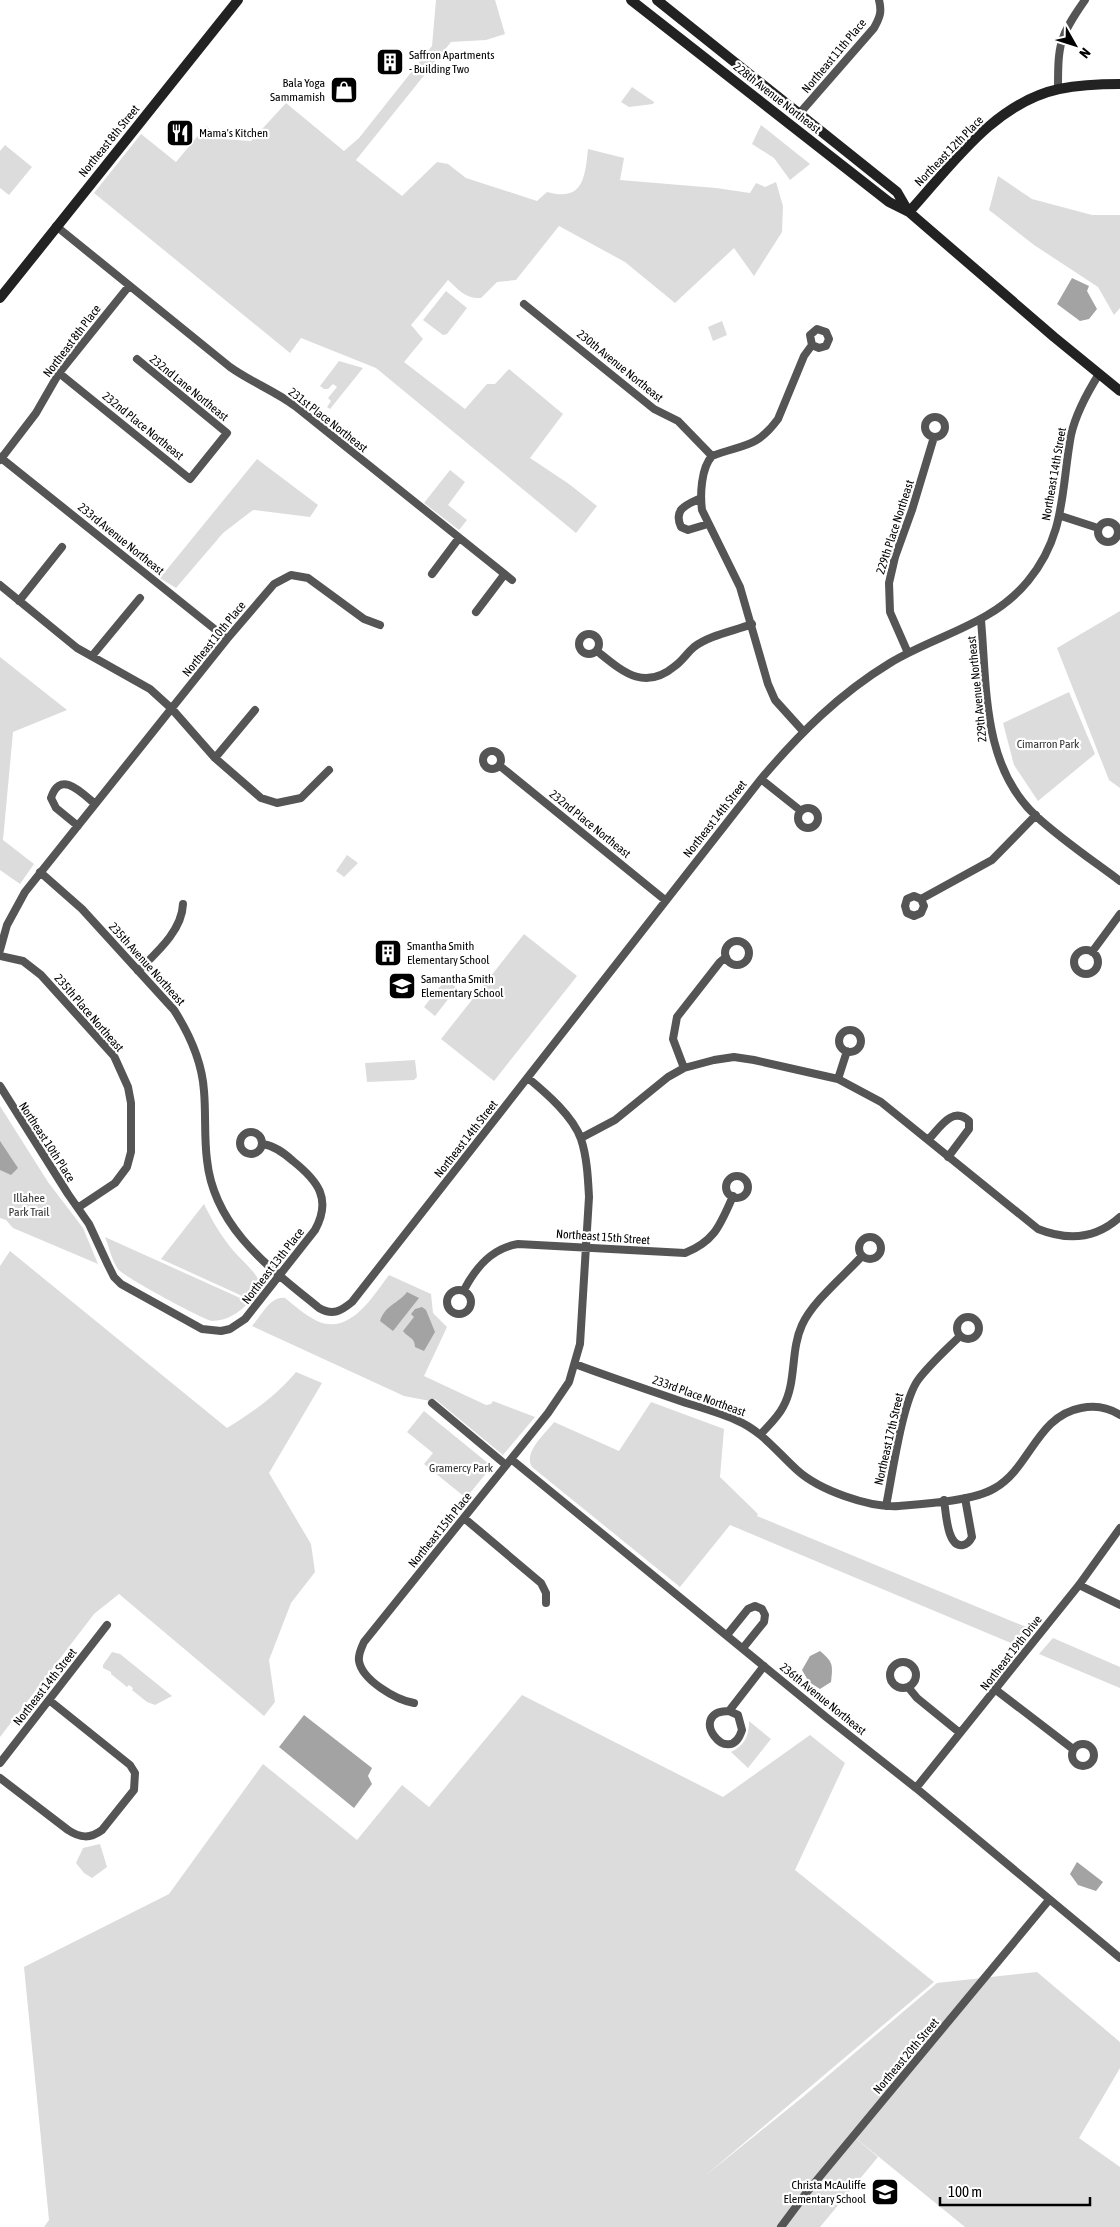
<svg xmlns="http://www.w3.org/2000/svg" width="1120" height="2227" viewBox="0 0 1120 2227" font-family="'Asap Condensed',sans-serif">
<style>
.green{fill:#dcdcdc}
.water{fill:#a3a3a3}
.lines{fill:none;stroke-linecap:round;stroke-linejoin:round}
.street{stroke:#555;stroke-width:8}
.secondary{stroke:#222;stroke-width:10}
.labels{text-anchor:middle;stroke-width:4.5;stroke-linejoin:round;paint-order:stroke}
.poi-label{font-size:12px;fill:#000;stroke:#fff;text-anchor:start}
.street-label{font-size:12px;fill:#000;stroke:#fff}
.park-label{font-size:12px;fill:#333;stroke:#fff}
</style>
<rect width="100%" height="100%" fill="#fff"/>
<path class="green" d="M 436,0 L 495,0 L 505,34 L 486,40 L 451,42 L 356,160 L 402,196 L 437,162 L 448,164 L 466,178 L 537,201 L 547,192 C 583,202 585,178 588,149 L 624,158 L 620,180 L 716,188 L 750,193 L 756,183 L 765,187 L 776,182 L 783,206 L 782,232 L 754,276 L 734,248 L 675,303 L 625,262 L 559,226 L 516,280 L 497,282 L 481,298 C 465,299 459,290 448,280 L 411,325 L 423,339 L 404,362 L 465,409 L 487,384 L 495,384 L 509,369 L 563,414 L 530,458 L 569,484 L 597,506 L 576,533 L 376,368 L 301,338 L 290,353 L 94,193 L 141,134 L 176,162 L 206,126 L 222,139 L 251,141 L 286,103 L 344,151 L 359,138 L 432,46 Z
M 632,87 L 654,102 L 653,104 L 629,107 L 621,102 Z
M 761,125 L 810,164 L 790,180 L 774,158 L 752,144 Z
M 5,145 L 32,167 L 9,195 L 0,188 L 0,151 Z
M 998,176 L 1032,199 L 1092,215 L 1120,215 L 1120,308 L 1114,315 L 1098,287 L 1034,245 L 989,210 Z
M 446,291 L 467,308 L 447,334 L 443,335 L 423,320 Z
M 722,321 L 727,335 L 713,341 L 708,327 Z
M 339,361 L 363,368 L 330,409 L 327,407 L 331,401 L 328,398 L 337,387 L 333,384 L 328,389 L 324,389 L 320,386 Z
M 257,459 L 318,505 L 310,517 L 253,510 L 223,533 L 176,588 L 160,578 Z
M 450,470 L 465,482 L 448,505 L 467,520 L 459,530 L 424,503 Z
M 1120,611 L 1120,788 L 1109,780 L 1057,648 Z
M 0,657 L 67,710 L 13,732 L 3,840 L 34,864 L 20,884 L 0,870 Z
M 1069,692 L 1095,754 L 1038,801 L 1014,765 L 1003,723 Z
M 347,855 L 358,863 L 344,877 L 336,871 Z
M 524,934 L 577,976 L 494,1081 L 441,1039 Z
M 446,979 L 457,988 L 435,1016 L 424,1007 Z
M 415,1060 L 417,1077 L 414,1080 L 367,1082 L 365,1063 Z
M 0,1106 L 48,1182 L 83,1228 L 98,1264 L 13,1228 L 6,1220 L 0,1218 Z
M 204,1204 C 211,1218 218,1231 228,1244 C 237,1257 258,1272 261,1286 L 251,1300 L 161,1259 Z
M 105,1237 L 249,1302 C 240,1312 227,1321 212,1321 C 204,1320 122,1276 118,1269 C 112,1261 109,1247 105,1237 Z
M 10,1251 L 227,1428 C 252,1413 278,1394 296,1372 L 322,1383 L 269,1473 L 311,1544 L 315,1572 L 291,1603 L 269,1660 L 275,1702 L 264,1716 L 119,1594 L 94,1614 L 0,1737 L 0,1266 Z
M 389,1275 L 431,1294 L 433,1313 L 447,1327 L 424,1376 L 486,1405 L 491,1404 L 493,1401 L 535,1417 L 503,1455 L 435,1399 L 430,1401 L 404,1396 L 252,1326 C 261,1316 271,1295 285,1298 C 295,1306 305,1315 317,1321 C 350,1336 373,1296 389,1275 Z
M 651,1402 L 724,1429 L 720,1477 L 758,1514 L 757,1516 L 1031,1629 L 1018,1646 L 730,1525 L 680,1587 L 532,1467 C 523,1452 545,1434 554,1422 L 619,1451 Z
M 424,1411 L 489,1464 L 488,1471 L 466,1498 L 424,1464 L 433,1453 L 407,1432 Z
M 1053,1638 L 1120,1667 L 1120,1688 L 1039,1654 Z
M 112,1652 L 120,1654 L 172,1696 L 155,1705 L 147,1702 L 132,1690 L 133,1688 L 129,1685 L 127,1687 L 111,1674 L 111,1672 L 103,1668 L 103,1665 Z
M 522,1695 L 723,1797 L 810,1735 L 845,1763 L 795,1870 L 934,1982 L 705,2176 L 804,2096 L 937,1983 L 1037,1972 L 1120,2042 L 1120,2068 L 1079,2138 L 1120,2167 L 1120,2227 L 965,2227 L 847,2131 L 878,2157 L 820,2227 L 44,2227 L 49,2220 L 24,1967 L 169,1894 L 263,1764 L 357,1840 L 402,1785 L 429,1807 Z
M 749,1721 L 771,1739 L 748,1768 L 731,1752 C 745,1745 749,1736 749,1721 Z
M 100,1844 L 107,1867 L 92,1878 L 84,1873 L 76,1863 L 83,1848 Z"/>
<path class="water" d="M 1072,278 L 1089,286 L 1087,291 L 1097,309 L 1089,319 L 1080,321 L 1057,304 Z
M 0,1141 L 18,1168 L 11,1175 L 0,1170 Z
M 407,1292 L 419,1298 L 393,1331 L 380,1321 C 385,1305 398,1304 407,1292 Z
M 422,1307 L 426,1310 L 435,1332 L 424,1351 L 415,1347 C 415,1337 408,1338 403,1331 L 414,1317 L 411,1314 L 415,1309 Z
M 820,1651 C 833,1662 833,1664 831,1682 L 820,1689 L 809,1682 L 802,1670 L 810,1656 Z
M 304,1715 L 372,1768 L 368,1776 L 372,1784 L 354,1808 L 279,1747 Z
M 1077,1862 L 1103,1882 L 1096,1891 L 1078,1885 L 1070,1874 Z"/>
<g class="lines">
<path class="street" d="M 1058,89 C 1058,44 1059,37 1085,0
M 799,114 L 874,28 C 880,17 882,12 879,0
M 56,226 L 230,367 C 251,382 275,391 295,406 L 512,580
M 524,304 L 654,409 L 678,421 L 712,456 C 701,468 700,495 702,510 L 740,587 L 768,684 L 775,700 L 803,731
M 59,373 L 190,479 L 227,433 L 137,359
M925 427a10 10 0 1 1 20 0a10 10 0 1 1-20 0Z
M 712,456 C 743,444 756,449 778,419 L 804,356 L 812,345 L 810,335 L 817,329 L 826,332 L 829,339 L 826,346 L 819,348 L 812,345
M 0,457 L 227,639
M 0,460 L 36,413 L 59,373 L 129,286
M 701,498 C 686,505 673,509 681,527 L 688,530 L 708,524
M 1061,516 L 1098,528
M1098 532a10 10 0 1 1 20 0a10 10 0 1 1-20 0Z
M 432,574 L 459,538
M 0,585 L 77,648 L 150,689 L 172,709 L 215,758 L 261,798 L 277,803 L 301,798 L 329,770
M 19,601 L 62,547
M 476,612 L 504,575
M 981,620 C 987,687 982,766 1036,816 C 1062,840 1092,860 1120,881
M579 644a10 10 0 1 1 20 0a10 10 0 1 1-20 0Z
M 597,651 C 622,671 644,692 675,666 C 682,661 687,653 694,647 C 710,635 734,631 752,624
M 908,653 L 890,612 L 889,583 L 895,557 L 912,510 L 934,437
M 92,656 L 140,598
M483 760a9 9 0 1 1 18 0a9 9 0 1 1-18 0Z
M 215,758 L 255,710
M 500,766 L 665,900
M 761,779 L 801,811
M798 818a10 10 0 1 1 20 0a10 10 0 1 1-20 0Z
M 78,826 L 56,808 L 51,798 C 60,769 82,793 95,804
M 40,872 L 82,909 L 174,1010 C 190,1035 202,1061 204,1091 C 206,1114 204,1137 207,1160 C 214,1228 270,1268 319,1308 C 333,1316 341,1311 352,1302 L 761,779 C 799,734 839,694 890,663 C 936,635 992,625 1028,581 C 1066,535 1061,490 1071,435 C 1076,413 1087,393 1099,374
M 921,899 L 924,906 L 921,913 L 914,916 L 907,913 L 905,906 L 907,899 L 914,896 L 921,899 L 992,860 L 1036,815
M725 953a12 12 0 1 1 24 0a12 12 0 1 1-24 0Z
M1074 962a12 12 0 1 1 24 0a12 12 0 1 1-24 0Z
M 0,950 L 7,925 L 25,892 L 227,639 L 274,584 L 291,575 L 308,578 L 364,619 L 380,625
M 1092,952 L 1120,914
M 0,956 L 23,961 L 41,975 L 114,1056 L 128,1087 L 131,1103 L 131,1152 L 127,1167 L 115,1183 L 79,1207
M 138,971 C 156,953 182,931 183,904
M839 1041a11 11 0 1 1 22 0a11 11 0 1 1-22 0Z
M 684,1068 L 673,1039 L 677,1017 L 720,962 L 726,957
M 838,1079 L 847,1051
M 0,1086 L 68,1194 L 89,1224 L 108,1265 L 114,1277 L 121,1284 L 202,1329 L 221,1331 L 230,1329 L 245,1319 L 315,1230 C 332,1199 318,1181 293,1161 C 284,1153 275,1146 263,1144
M240 1143a11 11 0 1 1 22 0a11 11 0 1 1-22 0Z
M 581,1138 L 615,1120 L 668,1077 L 684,1068 L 714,1060 L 734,1057 L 754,1060 L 838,1079 L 881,1102 L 1038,1229 C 1068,1241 1096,1239 1120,1217
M 928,1140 C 939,1129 952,1105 969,1121 L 969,1129 L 948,1157
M726 1187a11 11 0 1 1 22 0a11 11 0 1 1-22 0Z
M859 1248a11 11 0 1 1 22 0a11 11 0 1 1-22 0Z
M447 1302a12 12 0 1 1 24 0a12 12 0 1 1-24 0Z
M 464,1290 C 476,1267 492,1248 518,1244 L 685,1253 C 715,1241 720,1225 733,1196
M957 1328a11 11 0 1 1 22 0a11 11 0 1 1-22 0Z
M 575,1364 C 612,1378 649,1390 686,1403 C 703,1408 720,1413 736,1420 C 762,1431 777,1452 797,1470 C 819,1490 869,1508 899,1506 C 924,1504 974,1501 995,1488 C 1030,1468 1037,1416 1081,1408 C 1095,1405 1108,1407 1120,1415
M 432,1403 L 506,1465
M 761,1434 C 768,1426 778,1417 783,1407 C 797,1382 790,1351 802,1325 C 813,1301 844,1276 862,1256
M 511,1459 L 826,1717 L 916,1788 L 1120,1958
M 944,1500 C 946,1512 947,1548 963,1545 C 968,1544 970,1541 972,1537 L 965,1498
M 886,1506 C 892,1477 902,1402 918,1380 C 930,1364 946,1350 960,1336
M 464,1518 L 541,1583 L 546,1593 L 546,1603
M 1079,1585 L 1120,1605
M 727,1635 L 748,1609 L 755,1606 L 762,1609 L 765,1615 L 764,1622 L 743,1648
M890 1675a13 13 0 1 1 26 0a13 13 0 1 1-26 0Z
M 908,1687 L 917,1698 L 960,1733
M 996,1690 L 1073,1749
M 414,1703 C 396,1700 362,1680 359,1661 C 358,1654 361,1649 364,1642 L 548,1413 L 569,1382 L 580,1344 L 589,1197 C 588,1178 587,1157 581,1139 C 573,1116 546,1093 528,1078
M 729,1711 L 738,1715 L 742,1730 C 729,1771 685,1711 729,1711 L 764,1666
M1072 1755a11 11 0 1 1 22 0a11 11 0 1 1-22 0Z
M 0,1763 L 107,1625
M 0,1778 L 68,1830 C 80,1838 90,1839 102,1830 L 134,1790 L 135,1773 L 130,1765 L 49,1700
M 916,1788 L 1079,1585 L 1120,1528
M 781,2227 L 807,2192 L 1049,1900"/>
<path class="secondary" d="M 631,0 L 889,202 L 909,212 L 1054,337 L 1120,391
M 657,0 L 897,192 L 908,211
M 909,212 C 951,166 994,103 1059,89 C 1079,85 1100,84 1120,84
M 0,298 L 238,0"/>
</g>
<defs>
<g id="building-square" transform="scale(1.4375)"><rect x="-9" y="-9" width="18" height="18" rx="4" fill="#000" stroke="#fff"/><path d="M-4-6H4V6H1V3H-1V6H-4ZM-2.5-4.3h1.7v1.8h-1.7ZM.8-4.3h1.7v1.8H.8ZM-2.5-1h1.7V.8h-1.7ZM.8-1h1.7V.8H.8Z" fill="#fff"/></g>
<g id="shop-square" transform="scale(1.4375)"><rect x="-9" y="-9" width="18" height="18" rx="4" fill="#000" stroke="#fff"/><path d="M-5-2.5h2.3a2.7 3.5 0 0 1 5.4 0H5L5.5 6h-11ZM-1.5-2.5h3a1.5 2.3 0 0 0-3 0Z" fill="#fff"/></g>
<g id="restaurant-square" transform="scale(1.4375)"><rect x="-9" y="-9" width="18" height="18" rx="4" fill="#000" stroke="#fff"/><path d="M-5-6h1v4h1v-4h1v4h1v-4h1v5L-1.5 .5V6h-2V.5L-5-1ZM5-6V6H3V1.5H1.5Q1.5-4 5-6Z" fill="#fff"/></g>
<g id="school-square" transform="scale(1.4375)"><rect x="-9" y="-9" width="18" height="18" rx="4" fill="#000" stroke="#fff"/><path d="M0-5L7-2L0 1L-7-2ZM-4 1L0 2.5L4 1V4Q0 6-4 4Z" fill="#fff"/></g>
</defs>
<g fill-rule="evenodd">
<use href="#building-square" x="390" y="62"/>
<use href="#shop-square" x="344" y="90"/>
<use href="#restaurant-square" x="180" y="133"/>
<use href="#building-square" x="388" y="953"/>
<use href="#school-square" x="402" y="986"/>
<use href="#school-square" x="885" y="2192"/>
</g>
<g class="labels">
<g class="poi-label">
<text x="409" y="59">Saffron Apartments<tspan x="409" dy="14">- Building Two</tspan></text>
<text x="325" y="87" text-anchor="end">Bala Yoga<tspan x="325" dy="14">Sammamish</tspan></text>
<text x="199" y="137">Mama's Kitchen</text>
<text x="407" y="950">Smantha Smith<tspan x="407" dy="14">Elementary School</tspan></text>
<text x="421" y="983">Samantha Smith<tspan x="421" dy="14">Elementary School</tspan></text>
<text x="866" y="2189" text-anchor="end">Christa McAuliffe<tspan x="866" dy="14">Elementary School</tspan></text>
</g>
<g class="street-label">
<text transform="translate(834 56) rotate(-50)" y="4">Northeast 11th Place</text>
<text transform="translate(777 98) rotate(38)" y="4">228th Avenue Northeast</text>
<text transform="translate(109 141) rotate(-51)" y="4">Northeast 8th Street</text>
<text transform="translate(949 151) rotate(-46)" y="4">Northeast 12th Place</text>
<text transform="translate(72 341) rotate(-53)" y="4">Northeast 8th Place</text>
<text transform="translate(620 366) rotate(39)" y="4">230th Avenue Northeast</text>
<text transform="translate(189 388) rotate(39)" y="4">232nd Lane Northeast</text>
<text transform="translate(328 420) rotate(38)" y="4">231st Place Northeast</text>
<text transform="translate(143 426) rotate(39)" y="4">232nd Place Northeast</text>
<text transform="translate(1054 474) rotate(-80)" y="4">Northeast 14th Street</text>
<text transform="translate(895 527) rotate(-72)" y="4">229th Place Northeast</text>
<text transform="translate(121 539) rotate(39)" y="4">233rd Avenue Northeast</text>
<text transform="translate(214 639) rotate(-51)" y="4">Northeast 10th Place</text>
<text transform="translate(977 689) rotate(-96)" y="4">229th Avenue Northeast</text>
<text transform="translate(715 819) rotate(-52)" y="4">Northeast 14th Street</text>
<text transform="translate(590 824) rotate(39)" y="4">232nd Place Northeast</text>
<text transform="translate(147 964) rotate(48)" y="4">235th Avenue Northeast</text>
<text transform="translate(89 1013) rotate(49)" y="4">235th Place Northeast</text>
<text transform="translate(466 1139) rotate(-52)" y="4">Northeast 14th Street</text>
<text transform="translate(47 1142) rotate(57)" y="4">Northeast 10th Place</text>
<text transform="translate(603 1237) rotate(4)" y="4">Northeast 15th Street</text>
<text transform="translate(273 1266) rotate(-52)" y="4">Northeast 13th Place</text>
<text transform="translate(699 1396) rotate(20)" y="4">233rd Place Northeast</text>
<text transform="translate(889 1439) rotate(-77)" y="4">Northeast 17th Street</text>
<text transform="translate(440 1530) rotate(-51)" y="4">Northeast 15th Place</text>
<text transform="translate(1011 1653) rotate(-52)" y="4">Northeast 19th Drive</text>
<text transform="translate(45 1687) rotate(-52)" y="4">Northeast 14th Street</text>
<text transform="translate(823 1699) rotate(39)" y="4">236th Avenue Northeast</text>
<text transform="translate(906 2056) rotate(-50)" y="4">Northeast 20th Street</text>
</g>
<g class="park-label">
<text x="1048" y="748">Cimarron Park</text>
<text x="29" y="1202">Illahee<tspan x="29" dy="14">Park Trail</tspan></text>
<text x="461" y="1472">Gramercy Park</text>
</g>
</g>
<g transform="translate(1075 45) rotate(129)" stroke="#ffffff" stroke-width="4" paint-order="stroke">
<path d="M0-4L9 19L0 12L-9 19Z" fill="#000000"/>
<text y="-8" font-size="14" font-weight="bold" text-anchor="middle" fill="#000000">N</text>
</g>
<path d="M940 2197v8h150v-8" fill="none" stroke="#000000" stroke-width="2.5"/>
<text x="948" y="2197" font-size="15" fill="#000000" stroke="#ffffff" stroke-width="4" paint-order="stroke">100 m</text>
</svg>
